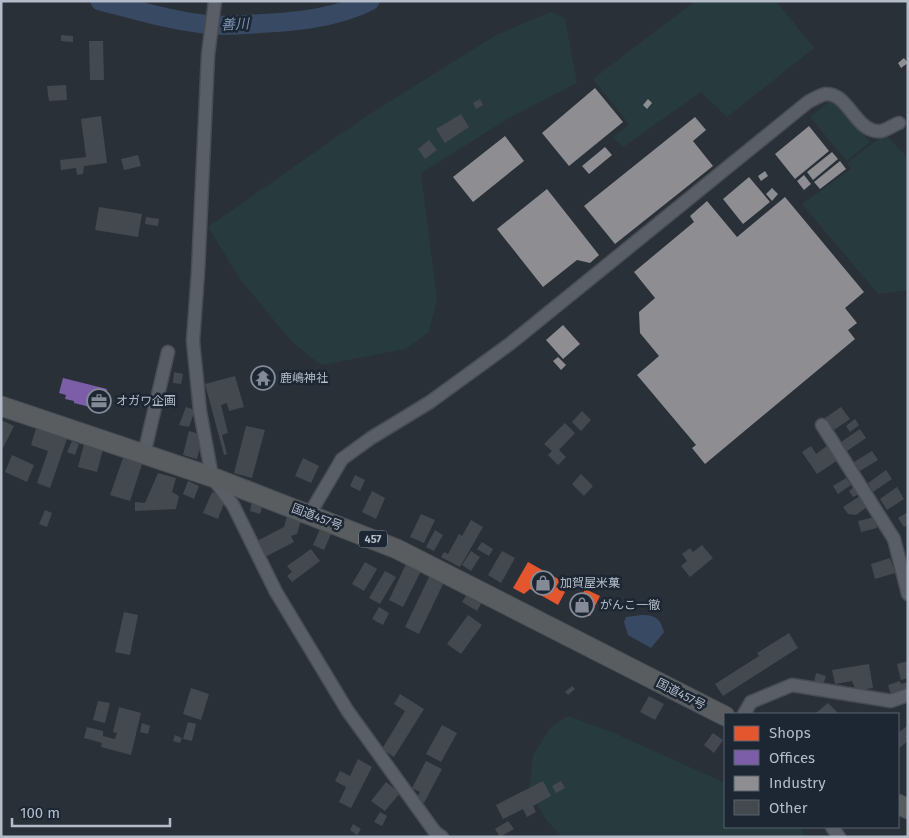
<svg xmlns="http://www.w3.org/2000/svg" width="909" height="838" viewBox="0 0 909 838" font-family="'Fira Sans','Noto Sans JP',sans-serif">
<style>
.green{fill:#273a3e}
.water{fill:#384963}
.shops{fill:#e4572e}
.offices{fill:#7b5ea7}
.industry{fill:#8d8d92}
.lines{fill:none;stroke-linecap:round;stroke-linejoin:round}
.river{stroke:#384963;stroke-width:19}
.building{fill:#444950}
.minor-casing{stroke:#484c53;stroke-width:15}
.highway-casing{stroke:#474c53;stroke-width:21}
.minor{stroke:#5a5e66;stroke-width:12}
.highway{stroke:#5a5d60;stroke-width:19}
.labels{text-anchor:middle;stroke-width:5;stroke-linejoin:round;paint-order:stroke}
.shield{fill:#1d2633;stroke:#878f9c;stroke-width:1}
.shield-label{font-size:11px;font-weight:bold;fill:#b4bcc9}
.poi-label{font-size:12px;fill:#b4bcc9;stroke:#1d2633;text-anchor:start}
.street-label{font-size:12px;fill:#b4bcc9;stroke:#1d2633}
.water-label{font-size:14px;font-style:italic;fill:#7c92b1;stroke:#1d2633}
</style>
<rect width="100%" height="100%" fill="#2a3038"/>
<path class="green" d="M 695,1 L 776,1 L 814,48 L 727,117 L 701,92 L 623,147 L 613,137 L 629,124 L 593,79 Z
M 551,12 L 565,18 L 577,83 L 511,117 L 421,173 L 437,299 L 429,332 L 406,349 L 321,365 L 292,342 L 240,279 L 208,227 L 368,115 L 496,35 Z
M 834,98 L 870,142 L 847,161 L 810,117 Z
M 885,134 L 908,158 L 908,290 L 878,294 L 802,204 L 851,169 L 847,163 Z
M 568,716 L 614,733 L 725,783 L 725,827 L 802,827 L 804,837 L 562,837 L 548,822 L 529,791 L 533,755 L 551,727 Z"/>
<path class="water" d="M 641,615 C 655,615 660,618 664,632 L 651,648 L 628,635 L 624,622 L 626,617 Z"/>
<path class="shops" d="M 528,562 L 560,580 L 556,587 L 565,592 L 558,605 L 530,589 L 524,594 L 513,588 Z
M 585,589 L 600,596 L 590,616 L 575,609 Z"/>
<path class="offices" d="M 63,378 L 107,389 L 103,406 L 91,403 L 90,407 L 74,403 L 74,401 L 65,399 L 66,395 L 59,393 Z"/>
<path class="industry" d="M 904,58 L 908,63 L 901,68 L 898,63 Z
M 595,88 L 623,122 L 569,166 L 542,133 Z
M 648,99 L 652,103 L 647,109 L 643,105 Z
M 695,117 L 706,130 L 693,141 L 713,166 L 615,244 L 584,206 Z
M 809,126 L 829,151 L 795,179 L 775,154 Z
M 505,136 L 524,161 L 473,202 L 453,177 Z
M 605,147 L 612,155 L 589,174 L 582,166 Z
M 832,152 L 838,159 L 813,180 L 807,172 Z
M 840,161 L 846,169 L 820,189 L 814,182 Z
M 765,171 L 768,176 L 761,181 L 758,176 Z
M 804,175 L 811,184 L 804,190 L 797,181 Z
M 749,177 L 770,202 L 743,224 L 723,199 Z
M 772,188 L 778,194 L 772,201 L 766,194 Z
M 547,189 L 599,255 L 590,263 L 577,260 L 543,287 L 497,229 Z
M 785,197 L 864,292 L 845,308 L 857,323 L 848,330 L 855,339 L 705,464 L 692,448 L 696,445 L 637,375 L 659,356 L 640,333 L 639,312 L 655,298 L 634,272 L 694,222 L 690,216 L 707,201 L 737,237 Z
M 563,325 L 580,344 L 563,359 L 546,340 Z
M 558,357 L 566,365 L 561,370 L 553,361 Z"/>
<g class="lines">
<path class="river" d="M 100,1 C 137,10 175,22 212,25 C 226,26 240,25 254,24 C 293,22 334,19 370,1"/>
</g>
<path class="building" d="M 61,35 L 73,36 L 73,42 L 61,41 Z
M 89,41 L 103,41 L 104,80 L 90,80 Z
M 66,85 L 67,100 L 49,101 L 47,86 Z
M 480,99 L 483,105 L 476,109 L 473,103 Z
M 461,114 L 469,127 L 445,143 L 436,129 Z
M 101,116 L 107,163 L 84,166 L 83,174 L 77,175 L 76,168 L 61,170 L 60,160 L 86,157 L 81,119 Z
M 429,140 L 437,150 L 425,159 L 418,149 Z
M 138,155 L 141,166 L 124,170 L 121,159 Z
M 99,207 L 142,214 L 138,237 L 95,230 Z
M 146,217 L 159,219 L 158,226 L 145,224 Z
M 174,372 L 183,374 L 181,384 L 173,383 Z
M 235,376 L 244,407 L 229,411 L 227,403 L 221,405 L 228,433 L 222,435 L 227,454 L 224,455 L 205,384 Z
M 186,407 L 195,410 L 189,427 L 179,425 Z
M 841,407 L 850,419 L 834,430 L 825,418 Z
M 582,411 L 591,420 L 581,431 L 572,422 Z
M 855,419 L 859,425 L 850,432 L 846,426 Z
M 1,420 L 14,426 L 1,452 Z
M 565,423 L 575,433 L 559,450 L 566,457 L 558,465 L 548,455 L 552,451 L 544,444 Z
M 37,425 L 68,436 L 50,488 L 37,483 L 48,451 L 31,445 Z
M 246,426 L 265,430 L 252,478 L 234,473 Z
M 860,429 L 866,438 L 847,451 L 841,442 Z
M 189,431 L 203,435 L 197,459 L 183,455 Z
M 72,441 L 79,444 L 75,455 L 67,452 Z
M 84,444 L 103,449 L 97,472 L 78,467 Z
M 828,445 L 838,460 L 817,474 L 802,452 L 811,446 L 816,454 Z
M 872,451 L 878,460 L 860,471 L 854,462 Z
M 12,455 L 34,465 L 27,482 L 5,472 Z
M 123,458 L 142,464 L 130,501 L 110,495 Z
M 303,458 L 319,466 L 311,483 L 295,476 Z
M 886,470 L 892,479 L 873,492 L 868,483 Z
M 158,473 L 176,478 L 172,492 L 179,496 L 176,509 L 135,511 L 135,502 L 145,503 Z
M 581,474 L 593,486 L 584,496 L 572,484 Z
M 355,475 L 365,480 L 360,491 L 350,486 Z
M 846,478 L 851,485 L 838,494 L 833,486 Z
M 188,481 L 199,486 L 194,499 L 183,494 Z
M 854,487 L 859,494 L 853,497 L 849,491 Z
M 897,487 L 904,499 L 887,510 L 880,499 Z
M 372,491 L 385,498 L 376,519 L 362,512 Z
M 212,492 L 226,498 L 218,519 L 203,513 Z
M 860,496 L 867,507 L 856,515 L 848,514 L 843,507 Z
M 252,501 L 263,504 L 260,514 L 250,511 Z
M 45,510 L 52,513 L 47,527 L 39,524 Z
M 908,512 L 908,525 L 904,527 L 898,518 Z
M 421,514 L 435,520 L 424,543 L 410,537 Z
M 287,516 L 301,520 L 297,534 L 291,536 L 294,542 L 265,557 L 257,541 L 284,527 Z
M 875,517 L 877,528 L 861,532 L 858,521 Z
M 471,520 L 483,527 L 460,567 L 441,557 L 444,552 L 448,554 L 459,534 L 462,536 Z
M 321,527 L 332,532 L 324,550 L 313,545 Z
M 435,530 L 443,535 L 434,551 L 426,547 Z
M 482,542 L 493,549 L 489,556 L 477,549 Z
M 702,545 L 713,558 L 690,577 L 681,566 L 687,561 L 682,554 L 690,548 L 693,552 Z
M 311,549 L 320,561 L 292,582 L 287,576 L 292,572 L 287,566 Z
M 471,551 L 480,557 L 471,571 L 462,565 Z
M 502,551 L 515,558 L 501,583 L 488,575 Z
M 890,558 L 895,573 L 875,579 L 871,564 Z
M 365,562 L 377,569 L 364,591 L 352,584 Z
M 406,564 L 421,571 L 403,607 L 389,600 Z
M 385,571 L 396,577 L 380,604 L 369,598 Z
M 430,575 L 444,582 L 419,634 L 405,627 Z
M 467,594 L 482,602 L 477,611 L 462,602 Z
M 379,607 L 389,613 L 383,625 L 372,619 Z
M 124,612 L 138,615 L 130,655 L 115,652 Z
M 468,615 L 482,625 L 461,654 L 447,644 Z
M 789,633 L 798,648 L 723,696 L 715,684 L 759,656 L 757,653 Z
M 908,661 L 908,678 L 901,680 L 897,664 Z
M 869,664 L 873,688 L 856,691 L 852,681 L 835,684 L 832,670 Z
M 816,673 L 826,676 L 823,685 L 814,682 Z
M 900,681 L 901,684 L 908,682 L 908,690 L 891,695 L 888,685 Z
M 572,686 L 575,689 L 568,695 L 565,692 Z
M 191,688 L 209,694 L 201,720 L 183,714 Z
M 400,694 L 424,709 L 394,757 L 382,749 L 405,711 L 394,704 Z
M 649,696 L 664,704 L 655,720 L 640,712 Z
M 98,701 L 110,703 L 105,723 L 93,720 Z
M 828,703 L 838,713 L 815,714 Z
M 119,707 L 141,713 L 131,755 L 101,747 L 102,743 L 84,738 L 87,727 L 103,731 L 103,736 L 115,739 L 117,733 L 113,732 Z
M 188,722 L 196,724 L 192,741 L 183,739 Z
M 142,723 L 150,726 L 148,734 L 140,732 Z
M 442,725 L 457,733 L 441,762 L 426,754 Z
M 908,725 L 908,741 L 898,749 L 898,733 Z
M 713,733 L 723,740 L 714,753 L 704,745 Z
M 175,735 L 182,738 L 180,743 L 173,741 Z
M 358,759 L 372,767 L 351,808 L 339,802 L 346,787 L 335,781 L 340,771 L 350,776 Z
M 426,761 L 442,769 L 424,803 L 416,799 L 420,792 L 412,788 Z
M 543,781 L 551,796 L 533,806 L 536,812 L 527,817 L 523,809 L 503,819 L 496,805 Z
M 561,781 L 565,788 L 556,793 L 552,786 Z
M 386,782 L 400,793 L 385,811 L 371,801 Z
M 380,812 L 387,816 L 382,826 L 374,822 Z
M 508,821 L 514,829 L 500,837 L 495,829 Z
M 353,824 L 361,829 L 357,835 L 350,830 Z"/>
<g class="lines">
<g class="minor-casing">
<path id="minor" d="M 215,1 L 208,55 L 198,272 L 193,341 L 200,411 L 212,477 L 233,505 L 276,592 L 347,710 L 435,832 L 442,837
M 822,425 L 894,539 L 908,594
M 144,454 L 168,352
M 309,515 L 342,459 L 371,438 L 430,402 L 511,343 L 808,102 C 814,99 820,95 826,94 C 849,93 856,134 881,131 C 887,130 893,125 899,123
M 744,714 L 751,702 L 792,685 L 891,701 L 908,695
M 832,827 L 839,837"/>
</g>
<g class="highway-casing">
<path id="highway" d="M 1,406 L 212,477 L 397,549 L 725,716
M 898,804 L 908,809"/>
</g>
<use href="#minor" class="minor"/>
<use href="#highway" class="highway"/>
</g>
<defs>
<g id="temple-ring" transform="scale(1.25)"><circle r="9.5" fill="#1d2633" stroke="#848b96" stroke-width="1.5"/><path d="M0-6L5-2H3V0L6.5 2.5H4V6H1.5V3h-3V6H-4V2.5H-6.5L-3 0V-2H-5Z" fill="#848b96"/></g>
<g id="office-ring" transform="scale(1.25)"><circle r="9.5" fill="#1d2633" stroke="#848b96" stroke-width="1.5"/><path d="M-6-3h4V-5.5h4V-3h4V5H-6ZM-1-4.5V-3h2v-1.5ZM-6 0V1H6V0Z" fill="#848b96"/></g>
<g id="shop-ring" transform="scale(1.25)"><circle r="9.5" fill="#1d2633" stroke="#848b96" stroke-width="1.5"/><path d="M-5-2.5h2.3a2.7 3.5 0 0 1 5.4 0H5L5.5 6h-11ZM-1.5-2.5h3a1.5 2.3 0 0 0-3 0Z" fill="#848b96"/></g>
</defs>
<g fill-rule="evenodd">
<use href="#temple-ring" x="263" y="378"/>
<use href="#office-ring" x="99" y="401"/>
<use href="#shop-ring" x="543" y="583"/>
<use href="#shop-ring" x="582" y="605"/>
</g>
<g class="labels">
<rect class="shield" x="359" y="530.5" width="28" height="17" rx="4"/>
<g class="shield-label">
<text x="373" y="543">457</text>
</g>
<g class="poi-label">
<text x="280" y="382">鹿嶋神社</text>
<text x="116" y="405">オガワ企画</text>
<text x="560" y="587">加賀屋米菓</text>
<text x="600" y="609">がんこ一徹</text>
</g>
<g class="street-label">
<text transform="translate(317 517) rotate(21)" y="4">国道457号</text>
<text transform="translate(681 694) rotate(27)" y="4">国道457号</text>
</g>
<g class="water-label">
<text transform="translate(235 24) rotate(-3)" y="5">善川</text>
</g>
</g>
<rect width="909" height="838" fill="none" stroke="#b4bcc9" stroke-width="5"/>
<rect x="724" y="713" width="175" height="115" fill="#1d2633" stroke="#59626f"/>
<rect x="734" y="726" width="25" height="15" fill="#e4572e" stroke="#59626f"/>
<text x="769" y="738" font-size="15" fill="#b4bcc9">Shops</text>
<rect x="734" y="750" width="25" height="15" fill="#7b5ea7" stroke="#59626f"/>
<text x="769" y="763" font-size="15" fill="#b4bcc9">Offices</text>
<rect x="734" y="776" width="25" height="15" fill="#8d8d92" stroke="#59626f"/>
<text x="769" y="788" font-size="15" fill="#b4bcc9">Industry</text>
<rect x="734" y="800" width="25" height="15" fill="#444950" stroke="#59626f"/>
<text x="769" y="813" font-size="15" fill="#b4bcc9">Other</text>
<path d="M12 818v8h158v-8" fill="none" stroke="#b4bcc9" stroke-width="2.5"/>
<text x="20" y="818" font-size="15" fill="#b4bcc9" stroke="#1d2633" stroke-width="4" paint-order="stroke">100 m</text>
</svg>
